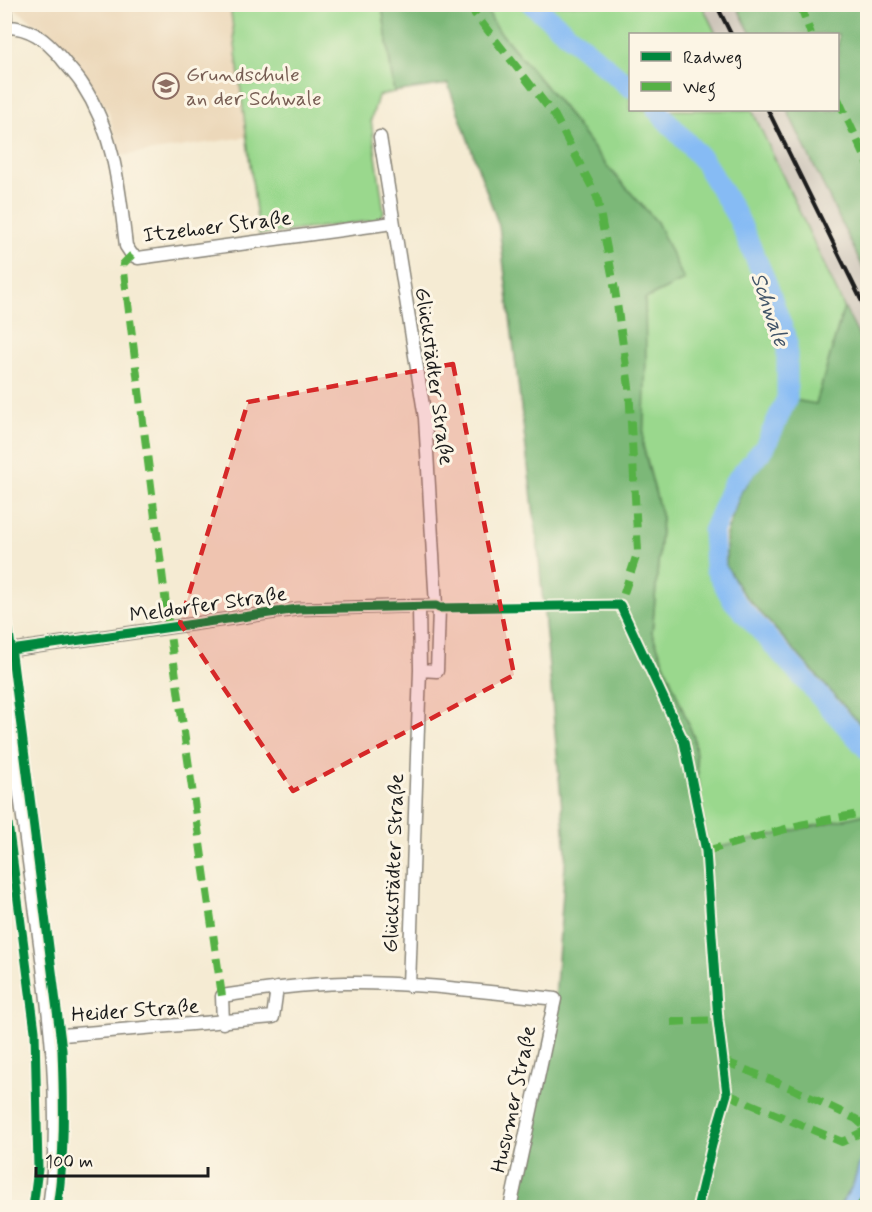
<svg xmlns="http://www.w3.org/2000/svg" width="872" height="1212" viewBox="0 0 872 1212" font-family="Mynerve,sans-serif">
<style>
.built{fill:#ecd8ba}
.industrial{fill:#cbc3b8}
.green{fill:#9ad88d;stroke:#5b7a54;stroke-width:1.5}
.forest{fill:#7bb878;stroke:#4c6a4a;stroke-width:1.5}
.water{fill:#86bbf4;stroke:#516c88;stroke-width:1.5}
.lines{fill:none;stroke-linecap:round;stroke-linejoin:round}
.river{stroke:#86bbf4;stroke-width:21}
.minor-casing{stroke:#888478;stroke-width:15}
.minor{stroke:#fff;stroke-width:12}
.rail{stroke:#1c1c1c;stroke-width:4}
.quiet{stroke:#55b145;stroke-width:8;stroke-dasharray:15 8;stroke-linecap:butt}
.cycleway-casing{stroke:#fcf5e5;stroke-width:13}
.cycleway{stroke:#00873e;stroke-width:9}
.marked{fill:#d62828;fill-opacity:0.2;stroke:#d62828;stroke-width:4.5;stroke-dasharray:12 8;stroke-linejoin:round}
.labels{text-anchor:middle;stroke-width:6;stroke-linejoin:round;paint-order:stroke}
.education-label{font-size:21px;fill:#785e54;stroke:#fcf5e5;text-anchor:start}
.street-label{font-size:21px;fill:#1c1c1c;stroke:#fcf5e5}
.water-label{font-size:22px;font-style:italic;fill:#415468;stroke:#fcf5e5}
</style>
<rect width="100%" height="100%" fill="#fcf5e5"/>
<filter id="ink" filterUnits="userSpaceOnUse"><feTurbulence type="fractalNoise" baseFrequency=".0167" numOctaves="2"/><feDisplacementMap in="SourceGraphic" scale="12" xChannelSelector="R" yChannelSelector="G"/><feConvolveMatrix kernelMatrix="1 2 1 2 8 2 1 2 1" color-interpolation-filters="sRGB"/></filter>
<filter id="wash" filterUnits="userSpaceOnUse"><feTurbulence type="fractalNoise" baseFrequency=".008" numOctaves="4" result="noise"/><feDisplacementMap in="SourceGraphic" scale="24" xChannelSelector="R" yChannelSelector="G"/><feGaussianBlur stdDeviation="1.35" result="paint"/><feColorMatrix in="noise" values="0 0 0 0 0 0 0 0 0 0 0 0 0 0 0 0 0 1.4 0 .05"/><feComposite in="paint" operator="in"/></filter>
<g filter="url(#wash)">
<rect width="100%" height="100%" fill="#f5ebd3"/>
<path class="built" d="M 14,5 L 230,5 L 246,137 L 120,156 L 108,111 L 75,61 L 45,31 L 15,9 Z"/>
<path class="industrial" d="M 702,5 L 736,5 L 751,34 L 716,34 Z
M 752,110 L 787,110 L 867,276 L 867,352 L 844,307 Z"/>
<path class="green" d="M 230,5 L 382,5 L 394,92 L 378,96 L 371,120 L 384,212 L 378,220 L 259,235 Z
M 485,5 L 702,5 L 716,34 L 630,34 L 630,110 L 752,110 L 844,307 L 816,405 L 787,398 L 765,447 L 733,484 L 713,531 L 715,568 L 732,599 L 867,750 L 867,814 L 706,851 L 694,738 L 652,633 L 662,518 L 643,446 L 645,299 L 683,280 L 606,166 L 563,107 L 495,26 Z
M 867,1187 L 867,1207 L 853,1208 Z"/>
<path class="forest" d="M 382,5 L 485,5 L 495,26 L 563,107 L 607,166 L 657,222 L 684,280 L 645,299 L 646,359 L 643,446 L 662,518 L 652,633 L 694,738 L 706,850 L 867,814 L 867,1138 L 853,1185 L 839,1207 L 510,1207 L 555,999 L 566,852 L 538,548 L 499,226 L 448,84 L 394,92 Z
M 736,5 L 867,5 L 867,276 L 787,110 L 838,110 L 838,34 L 751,34 Z
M 844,307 L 867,352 L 867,732 L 741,591 L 726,566 L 726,534 L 741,492 L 771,451 L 794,400 L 816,404 Z"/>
<path class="water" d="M 867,1138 L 867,1187 L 853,1207 L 839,1207 L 853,1185 Z"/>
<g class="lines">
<path class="river" d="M 532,4 L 630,87
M 657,110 L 703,160 L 738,218 L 766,282 L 787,341 L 787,398 L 765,447 L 733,484 L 713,531 L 715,568 L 732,599 L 868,750"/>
</g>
</g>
<g filter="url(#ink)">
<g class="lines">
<g class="minor-casing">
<path id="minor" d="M 5,4 L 6,26
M 4,27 C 30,26 46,40 62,59 C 68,67 76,75 82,84 C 115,134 119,188 126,246 L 132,255 L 138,258 L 393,223
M 380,137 L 425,418 L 436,606
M 4,651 L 298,609 L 419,606 L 436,606 L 439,608 L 437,671 L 420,670 L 419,606
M 4,677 C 15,758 26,840 37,921 C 50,1016 63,1112 49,1208
M 409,986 L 420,670
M 223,1023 L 222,996 C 262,990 303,984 345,983 C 414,982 485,992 555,999 L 510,1208
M 51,1036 L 273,1017 L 277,988"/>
</g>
<use href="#minor" class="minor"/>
<path class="rail" d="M 716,4 L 731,34
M 768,110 L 868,314"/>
<path class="quiet" d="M 467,4 L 555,116 L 597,197 L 615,290 L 629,387 L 638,551 L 620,605
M 800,4 L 811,34
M 838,99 L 868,163
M 132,255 L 123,264 L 169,628 L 222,996
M 706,851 L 800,825 L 868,812
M 671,1022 L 718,1020
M 724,1061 L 791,1088 L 856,1119 L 866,1128 L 868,1123
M 727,1094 L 842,1142 L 868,1129
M 859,1208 L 868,1194"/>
<g class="cycleway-casing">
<path id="cycleway" d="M 4,592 L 62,1050 C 64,1103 65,1155 57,1208
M 4,651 L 298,609 L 436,606 L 439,608 L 620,605 L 684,742 L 706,851 L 718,1020 L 727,1094 L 712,1145 L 697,1208
M 4,793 L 35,1031 L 38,1169 L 33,1208"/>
</g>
<use href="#cycleway" class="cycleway"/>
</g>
</g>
<path class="marked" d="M 453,364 L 514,675 L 293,791 L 180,623 L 248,402 Z"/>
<defs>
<g id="school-ring" transform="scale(1.35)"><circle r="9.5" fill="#fcf5e5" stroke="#8d6e63" stroke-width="1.5"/><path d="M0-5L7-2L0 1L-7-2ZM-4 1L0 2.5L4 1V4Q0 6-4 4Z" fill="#8d6e63"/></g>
</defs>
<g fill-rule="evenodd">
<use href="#school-ring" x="166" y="86"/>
</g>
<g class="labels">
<g class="education-label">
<text x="186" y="81">Grundschule<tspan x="186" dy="24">an der Schwale</tspan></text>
</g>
<g class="street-label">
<text transform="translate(217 226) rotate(-7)" y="7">Itzehoer Straße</text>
<text transform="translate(435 376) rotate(82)" y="7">Glückstädter Straße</text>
<text transform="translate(208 604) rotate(-8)" y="7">Meldorfer Straße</text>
<text transform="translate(393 863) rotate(-88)" y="7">Glückstädter Straße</text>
<text transform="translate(135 1010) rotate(-4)" y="7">Heider Straße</text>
<text transform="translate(513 1099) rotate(-78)" y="7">Husumer Straße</text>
</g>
<g class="water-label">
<text transform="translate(771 309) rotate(71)" y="8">Schwale</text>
</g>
</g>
<rect width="872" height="1212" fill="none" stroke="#fcf5e5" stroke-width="24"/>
<rect x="629" y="33" width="210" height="78" fill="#fcf5e5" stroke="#a29e95" stroke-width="1.5"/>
<rect x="641" y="52" width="30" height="9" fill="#00873e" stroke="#a29e95" stroke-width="1.5"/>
<text x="683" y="63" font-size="18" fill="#1c1c1c">Radweg</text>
<rect x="641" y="82" width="30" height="9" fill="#55b145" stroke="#a29e95" stroke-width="1.5"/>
<text x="683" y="93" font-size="18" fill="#1c1c1c">Weg</text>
<path d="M36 1167v9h172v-9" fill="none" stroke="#1c1c1c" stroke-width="3"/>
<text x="45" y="1167" font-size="18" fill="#1c1c1c" stroke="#fcf5e5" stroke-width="4.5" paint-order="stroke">100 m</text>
</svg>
